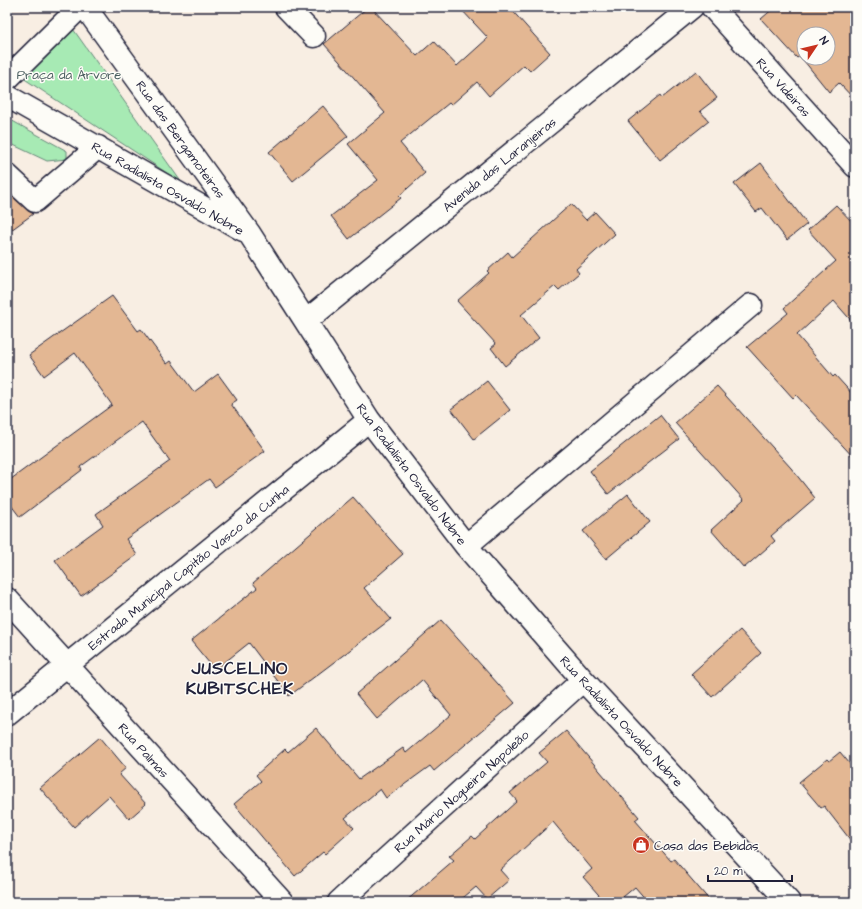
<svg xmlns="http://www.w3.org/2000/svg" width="862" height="909" viewBox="0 0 862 909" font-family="'Architects Daughter',sans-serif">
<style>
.green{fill:#a7eab4;stroke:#648678}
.building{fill:#e3b793;stroke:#22223b;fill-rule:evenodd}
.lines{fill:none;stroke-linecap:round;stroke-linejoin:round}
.minor-casing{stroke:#22223b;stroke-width:25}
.minor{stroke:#fdfcf7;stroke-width:22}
.labels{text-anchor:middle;stroke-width:3;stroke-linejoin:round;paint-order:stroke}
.park-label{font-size:13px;fill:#4a5e5f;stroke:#fdfcf7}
.street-label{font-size:13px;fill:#22223b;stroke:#fdfcf7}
.poi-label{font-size:13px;fill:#22223b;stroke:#fdfcf7;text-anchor:start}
.district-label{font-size:17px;font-weight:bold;letter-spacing:1px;fill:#22223b;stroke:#fdfcf7}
</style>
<rect width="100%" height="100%" fill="#f8eee3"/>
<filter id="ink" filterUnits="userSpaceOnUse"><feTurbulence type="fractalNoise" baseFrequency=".025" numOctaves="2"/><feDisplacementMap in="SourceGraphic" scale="8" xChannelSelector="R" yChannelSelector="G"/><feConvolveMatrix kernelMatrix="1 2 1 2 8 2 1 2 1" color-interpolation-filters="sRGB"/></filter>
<g filter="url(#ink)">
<path class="green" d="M 73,29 L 182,183 L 23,78 Z
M 7,118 L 67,151 L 67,159 L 47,161 L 7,142 Z"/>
<path class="building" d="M 368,7 L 371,7 L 417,56 L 434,41 L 457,66 L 488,38 L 459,7 L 509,7 L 550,53 L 530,71 L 524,65 L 489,96 L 477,82 L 451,105 L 449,103 L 400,143 L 425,173 L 399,196 L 401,198 L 349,239 L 331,216 L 378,180 L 348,144 L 385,113 L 324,44 Z
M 775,7 L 855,7 L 855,100 L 839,83 L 829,92 L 800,56 L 797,58 L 761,19 ZM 804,34 L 828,34 L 828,58 L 804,58 Z
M 696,71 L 717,98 L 700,111 L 709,121 L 660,160 L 628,121 L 660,95 L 662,98 Z
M 323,106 L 348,136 L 293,181 L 269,152 Z
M 761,163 L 807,224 L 787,240 L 762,208 L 756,212 L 734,184 Z
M 7,192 L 33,214 L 7,233 Z
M 571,204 L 586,220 L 595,212 L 615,234 L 576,269 L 579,273 L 559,290 L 555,286 L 521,315 L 539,338 L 505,366 L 491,348 L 496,344 L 457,301 L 489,273 L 487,271 L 508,252 L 512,257 Z
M 836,205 L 855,225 L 855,325 L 834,301 L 797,335 L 833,377 L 835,375 L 855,397 L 855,459 L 796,395 L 793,398 L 747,347 L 788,313 L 784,308 L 836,261 L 808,230 Z
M 112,296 L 138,331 L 141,329 L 167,364 L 171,361 L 194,392 L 218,374 L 237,400 L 231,404 L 265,451 L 215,487 L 209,479 L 126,539 L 137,555 L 81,596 L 55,560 L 103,525 L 96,514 L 170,461 L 142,422 L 80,467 L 82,470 L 20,517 L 7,500 L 7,482 L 112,405 L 75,353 L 44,376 L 29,355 Z
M 487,381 L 510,410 L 474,439 L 451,409 Z
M 717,386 L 791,468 L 815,498 L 771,536 L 775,541 L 744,568 L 711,530 L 744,500 L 675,423 Z
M 660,415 L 679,439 L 608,494 L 590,471 Z
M 628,494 L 650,522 L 606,559 L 583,531 Z
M 353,497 L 403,554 L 364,588 L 391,619 L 289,696 L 249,643 L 215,670 L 191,641 L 257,588 L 253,583 Z
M 441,620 L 515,703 L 434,771 L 430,766 L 386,798 L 380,789 L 345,818 L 354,828 L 325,854 L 323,852 L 295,876 L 234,804 L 261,781 L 256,775 L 285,749 L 288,752 L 316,728 L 359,779 L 403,748 L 406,753 L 451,715 L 422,680 L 377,719 L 356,694 Z
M 740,630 L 761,653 L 712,697 L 691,674 Z
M 566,731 L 639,817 L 635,820 L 671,861 L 674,859 L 711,902 L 648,902 L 635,887 L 617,902 L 605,902 L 583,877 L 592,869 L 553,822 L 500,870 L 509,880 L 487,899 L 476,887 L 458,902 L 405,902 L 454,860 L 449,856 L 472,836 L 475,839 L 517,801 L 510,793 L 547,762 L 539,753 Z
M 100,737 L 126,768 L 119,774 L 146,804 L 129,819 L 109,796 L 74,827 L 40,788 Z
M 840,752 L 855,770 L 855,846 L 824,806 L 821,808 L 799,782 L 827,759 L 829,761 Z"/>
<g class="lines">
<g class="minor-casing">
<path id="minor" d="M 85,7 L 249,233 L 369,420 L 466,546 L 583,680 L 789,902
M 286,7 L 314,36
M 712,7 L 855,166
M 7,79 L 80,7
M 7,96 L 243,230
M 7,175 L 35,201 L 98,147
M 306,321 L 692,7
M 466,546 L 751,305
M 7,599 L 282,902
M 7,714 L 369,420
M 339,902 L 583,680"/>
</g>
<use href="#minor" class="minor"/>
</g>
</g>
<defs>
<g id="shop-disc" transform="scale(0.9)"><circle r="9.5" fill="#c8321e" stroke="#fdfcf7"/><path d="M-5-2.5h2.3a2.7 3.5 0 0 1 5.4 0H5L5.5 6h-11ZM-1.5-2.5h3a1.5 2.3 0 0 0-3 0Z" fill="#fff"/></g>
</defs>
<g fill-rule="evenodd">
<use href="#shop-disc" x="641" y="845"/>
</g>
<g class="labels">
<g class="park-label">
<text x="69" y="79">Praça da Árvore</text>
</g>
<g class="street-label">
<text transform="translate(784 87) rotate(48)" y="5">Rua Videiras</text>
<text transform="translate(181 139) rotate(54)" y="5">Rua das Bergamoteiras</text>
<text transform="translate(499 164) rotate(-39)" y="5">Avenida das Laranjeiras</text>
<text transform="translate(168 188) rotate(30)" y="5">Rua Radialista Osvaldo Nobre</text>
<text transform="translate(412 474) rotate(53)" y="5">Rua Radialista Osvaldo Nobre</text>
<text transform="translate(188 567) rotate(-39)" y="5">Estrada Municipal Capitão Vasco da Cunha</text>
<text transform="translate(622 721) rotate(47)" y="5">Rua Radialista Osvaldo Nobre</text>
<text transform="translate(144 750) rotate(48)" y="5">Rua Palmas</text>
<text transform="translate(461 791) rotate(-42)" y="5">Rua Mário Nogueira Napoleão</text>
</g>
<g class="poi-label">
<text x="654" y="850">Casa das Bebidas</text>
</g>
<g class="district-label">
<text x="240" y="674">JUSCELINO<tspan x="240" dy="20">KUBITSCHEK</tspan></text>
</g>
</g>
<rect width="862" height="909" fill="none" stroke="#fdfcf7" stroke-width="24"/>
<rect x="12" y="12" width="838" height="885" fill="none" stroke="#22223b" stroke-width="1.5" filter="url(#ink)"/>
<g transform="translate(816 46) rotate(55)"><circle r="19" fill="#fdfcf7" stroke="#a5a5ac"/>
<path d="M0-3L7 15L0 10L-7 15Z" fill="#c8321e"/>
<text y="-6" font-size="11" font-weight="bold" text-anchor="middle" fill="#22223b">N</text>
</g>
<path d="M708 875v6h84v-6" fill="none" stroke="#22223b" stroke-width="2"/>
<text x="714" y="875" font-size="12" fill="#22223b" stroke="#fdfcf7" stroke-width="3" paint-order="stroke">20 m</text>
</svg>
